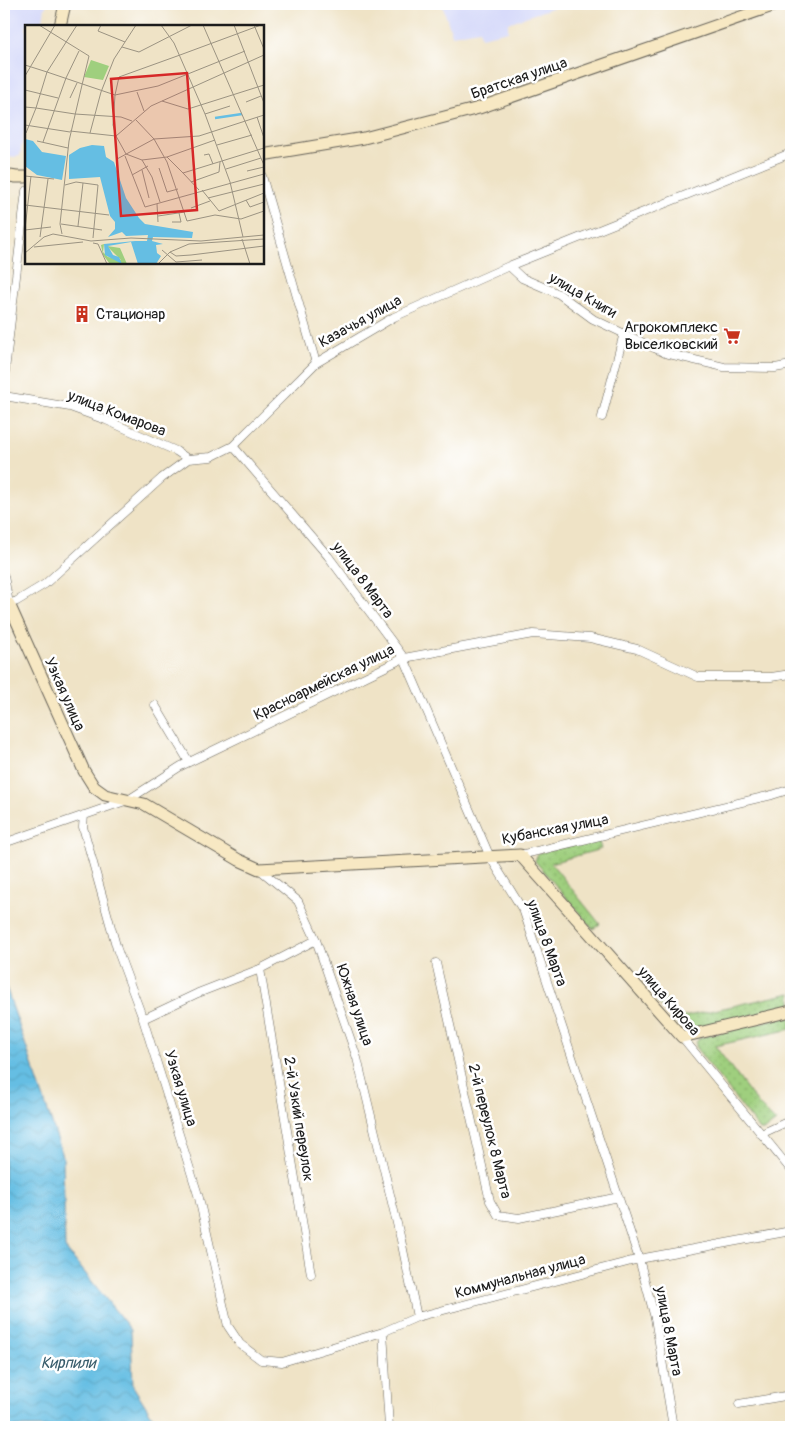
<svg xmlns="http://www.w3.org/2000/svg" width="795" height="1431" viewBox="0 0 795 1431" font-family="Pangolin,sans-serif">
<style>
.built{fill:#d4d8f9}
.grass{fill:url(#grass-dots);stroke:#5e764d}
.water{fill:url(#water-waves);stroke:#406d80}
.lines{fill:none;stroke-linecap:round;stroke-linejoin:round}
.street-casing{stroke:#666258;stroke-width:9}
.secondary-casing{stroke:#666258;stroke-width:13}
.street{stroke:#fff;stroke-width:8}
.secondary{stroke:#f7e8c3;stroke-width:11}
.labels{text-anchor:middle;stroke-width:5;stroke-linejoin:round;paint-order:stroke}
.street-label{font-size:15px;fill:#1c1c1c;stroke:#fff}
.poi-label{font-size:15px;fill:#1c1c1c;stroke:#fff;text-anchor:start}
.water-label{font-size:16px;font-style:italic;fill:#395d6c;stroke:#fff}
.inset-river{fill:none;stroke:#65bee3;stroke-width:2.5}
.inset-road{fill:none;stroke:#9b9382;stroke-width:1}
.view{fill:#d62828;fill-opacity:0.15;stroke:#d62828;stroke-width:2.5}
.inset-edge{fill:none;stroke:#1c1c1c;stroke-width:2.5}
</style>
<defs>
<pattern id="grass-dots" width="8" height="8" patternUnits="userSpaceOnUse" patternTransform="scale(1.25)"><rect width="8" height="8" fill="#9fcf7e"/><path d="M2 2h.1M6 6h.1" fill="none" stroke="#88b16c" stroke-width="1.8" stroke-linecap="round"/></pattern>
<pattern id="water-waves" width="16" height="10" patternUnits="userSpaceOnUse" patternTransform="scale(1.25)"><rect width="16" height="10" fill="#65bee3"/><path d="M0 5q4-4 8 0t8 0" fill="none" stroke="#57a3c2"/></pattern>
</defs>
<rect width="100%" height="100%" fill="#fff"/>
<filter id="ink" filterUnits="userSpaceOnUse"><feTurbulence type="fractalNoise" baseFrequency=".02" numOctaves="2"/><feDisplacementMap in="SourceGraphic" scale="10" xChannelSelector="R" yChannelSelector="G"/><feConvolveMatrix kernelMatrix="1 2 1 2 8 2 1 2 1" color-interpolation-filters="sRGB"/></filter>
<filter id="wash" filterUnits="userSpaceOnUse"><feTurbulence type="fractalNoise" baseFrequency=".0096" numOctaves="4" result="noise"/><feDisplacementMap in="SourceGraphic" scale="20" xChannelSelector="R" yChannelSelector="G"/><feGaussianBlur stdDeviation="1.12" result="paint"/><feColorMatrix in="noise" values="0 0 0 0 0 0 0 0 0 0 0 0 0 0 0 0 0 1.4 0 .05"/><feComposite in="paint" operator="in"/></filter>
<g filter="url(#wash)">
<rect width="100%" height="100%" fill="#efe3c6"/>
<path class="built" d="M 4,4 L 47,4 L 45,8 L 42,26 L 26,26 L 26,120 L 20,156 L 5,158 Z
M 442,4 L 563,4 L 508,23 L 508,31 L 481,37 L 479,30 L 452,35 Z"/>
<path class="grass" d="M 598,839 L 601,849 L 551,863 L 600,924 L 593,929 L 535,861 L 538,853 Z
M 791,993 L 791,1006 L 697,1028 L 690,1028 L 680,1026 L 675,1022 L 657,1001 L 662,996 L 678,1015 L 683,1017 Z
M 791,1015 L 791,1029 L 715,1046 L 759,1105 L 776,1122 L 765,1130 L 760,1130 L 696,1048 L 696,1042 L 699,1038 Z"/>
<path class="water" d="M 4,981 L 63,1156 L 65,1248 L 131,1330 L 133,1386 L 159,1427 L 4,1427 Z"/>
</g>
<g filter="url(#ink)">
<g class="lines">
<g class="street-casing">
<path id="street" d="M 262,176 L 316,363
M 509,266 L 522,278 L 559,294 L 593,319 L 665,353 L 724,367 L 775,368 L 791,365
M 4,379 L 26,191
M 4,396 L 70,407 L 106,420 L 176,451 L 188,459
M 602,417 L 624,333
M 233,446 L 328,556 L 404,658 L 490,857 L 524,912 L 639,1259 L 655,1318 L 673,1427
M 4,576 L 9,604 L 17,601 L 45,584 L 162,478 L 188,459 L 211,457 L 233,446 L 316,363 L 394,317 L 509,266 L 791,153
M 155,705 L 189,762
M 84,815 L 83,827 L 117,949 L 143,1019 L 199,1198 L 228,1326 L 240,1344 L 261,1360 L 282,1362 L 383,1332 L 417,1317 L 639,1259 L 791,1231
M 4,843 L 128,800 L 181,766 L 404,658 L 533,634 L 590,638 L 637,649 L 698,677 L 771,677 L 791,674
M 520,855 L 772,795 L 791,789
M 259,869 L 298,901 L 316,940 L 357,1058 L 401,1240 L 417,1317
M 436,963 L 490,1201 L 498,1215 L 519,1218 L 619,1197
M 260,969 L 311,1274
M 143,1019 L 198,993 L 260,969 L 316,940
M 682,1037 L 791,1170
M 761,1134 L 791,1120
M 383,1332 L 389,1427
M 739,1404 L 791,1395"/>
</g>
<g class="secondary-casing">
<path id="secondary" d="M 60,26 L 65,4
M 262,155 L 364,138 L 479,108 L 778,4
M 4,175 L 16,177 L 26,177
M 4,604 L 9,604 L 84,771 L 94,787 L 105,795 L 144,804 L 239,860 L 259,869 L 520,855 L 682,1037 L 791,1011"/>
</g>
<use href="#street" class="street"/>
<use href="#secondary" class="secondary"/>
</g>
</g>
<defs>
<g id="building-bare" transform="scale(1.35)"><path d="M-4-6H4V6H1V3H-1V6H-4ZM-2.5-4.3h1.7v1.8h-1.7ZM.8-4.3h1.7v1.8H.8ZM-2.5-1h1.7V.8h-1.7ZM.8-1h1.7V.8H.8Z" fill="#c8321e" stroke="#fff" stroke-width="2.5" paint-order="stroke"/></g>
<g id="supermarket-bare" transform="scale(1.35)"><path d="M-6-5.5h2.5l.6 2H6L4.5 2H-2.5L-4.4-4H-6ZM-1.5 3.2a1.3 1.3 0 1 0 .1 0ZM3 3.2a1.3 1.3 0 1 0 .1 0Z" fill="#c8321e" stroke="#fff" stroke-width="2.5" paint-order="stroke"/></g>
</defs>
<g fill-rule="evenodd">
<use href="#building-bare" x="82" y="314"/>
<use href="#supermarket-bare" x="732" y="336"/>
</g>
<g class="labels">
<g class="street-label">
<text transform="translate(519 78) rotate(-19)" y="5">Братская улица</text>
<text transform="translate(583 295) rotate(30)" y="5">улица Книги</text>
<text transform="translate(360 321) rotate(-29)" y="5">Казачья улица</text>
<text transform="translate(117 413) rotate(21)" y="5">улица Комарова</text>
<text transform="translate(363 580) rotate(53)" y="5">улица 8 Марта</text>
<text transform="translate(324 682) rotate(-26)" y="5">Красноармейская улица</text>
<text transform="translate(65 694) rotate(66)" y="5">Узкая улица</text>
<text transform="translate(555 829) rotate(-11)" y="5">Кубанская улица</text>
<text transform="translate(547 943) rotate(70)" y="5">улица 8 Марта</text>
<text transform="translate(669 1001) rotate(49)" y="5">улица Кирова</text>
<text transform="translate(355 1005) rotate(71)" y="5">Южная улица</text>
<text transform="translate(181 1088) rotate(73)" y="5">Узкая улица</text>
<text transform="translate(299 1119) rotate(81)" y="5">2-й Узкий переулок</text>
<text transform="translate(490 1131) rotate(76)" y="5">2-й переулок 8 Марта</text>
<text transform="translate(520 1276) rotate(-15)" y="5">Коммунальная улица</text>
<text transform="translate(669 1331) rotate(79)" y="5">улица 8 Марта</text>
</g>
<g class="poi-label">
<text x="96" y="319">Стационар</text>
<text x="718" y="332" text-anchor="end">Агрокомплекс<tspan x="718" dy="17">Выселковский</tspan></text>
</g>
<g class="water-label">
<text x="68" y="1368">Кирпили</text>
</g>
</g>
<g transform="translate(25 25)">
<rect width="239" height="239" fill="#efe3c6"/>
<path d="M 79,219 L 78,227 L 83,232 L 96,235 L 82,221 L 95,223 L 102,239 L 85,239 L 78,230 L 76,220 Z" fill="#9fcf7e"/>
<path d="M 66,35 L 84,41 L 78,55 L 59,52 Z" fill="#9fcf7e"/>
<path d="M 0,114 L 8,116 L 17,127 L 41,131 L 37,155 L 12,150 L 0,141 ZM 67,120 L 79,121 L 81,132 L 89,137 L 101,173 L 114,193 L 120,199 L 168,207 L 167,213 L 128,212 L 127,216 L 138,219 L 131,220 L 132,228 L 136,231 L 131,239 L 113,239 L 106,217 L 83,221 L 88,230 L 94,232 L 97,239 L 80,230 L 79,219 L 110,216 L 122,216 L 123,210 L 101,211 L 97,207 L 83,212 L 90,204 L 90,197 L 85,191 L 75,152 L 44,154 L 44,130 L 55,123 Z" fill="#65bee3"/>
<path class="inset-river" d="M 190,93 L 217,89"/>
<path class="inset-road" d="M 14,0 L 64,31 L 57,60M 76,0 L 73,6 L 100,17M 136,0 L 149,18 L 180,89 L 205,157 L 218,212M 178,0 L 239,140M 209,0 L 239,78M 229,0 L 239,24M 97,22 L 114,27 L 167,0M 220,26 L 133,61 L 90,70 L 88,100 L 91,111 L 126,81 L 239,30M 155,30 L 236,0M 0,40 L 22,47M 22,47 L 90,70 L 94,52 L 155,30M 0,51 L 30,0M 0,65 L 33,73M 76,67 L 89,34 L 111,0M 112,67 L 119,86M 45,73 L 52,58M 137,76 L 163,84 L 239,60M 221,77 L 236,71M 0,82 L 11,83 L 1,108M 50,89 L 96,92 L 107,96M 50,89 L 11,83 L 22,47 L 52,0M 180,89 L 205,81M 232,92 L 239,113M 111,95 L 129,114 L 142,137 L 162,196 L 190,190 L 216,194 L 239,186M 0,100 L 45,107M 45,106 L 91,111 L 101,129 L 117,135 L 142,132 L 158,148 L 239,123M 65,108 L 76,67M 12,116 L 43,123M 18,117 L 41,53 L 54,26M 192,120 L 227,110M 179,130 L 184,129 L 188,139M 100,131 L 120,182 L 239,149M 142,132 L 190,115M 92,134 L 129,114 L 174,111 L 239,90M 117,135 L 127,152 L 135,177M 134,143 L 142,167 L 153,164M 201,144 L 236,133M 117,145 L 124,173M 222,146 L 239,142M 158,148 L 174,165M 107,150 L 123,141M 0,151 L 29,154M 166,157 L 194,147 L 195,137M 40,160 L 51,157 L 73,160 L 68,213M 177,165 L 194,186 L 239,168M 183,173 L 239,159M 221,175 L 225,182 L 239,177M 132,179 L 133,197M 0,180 L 84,190M 166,183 L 185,176M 133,191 L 160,187M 147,197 L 156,197 L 154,188M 36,199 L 77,205M 53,201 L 58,158M 0,204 L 6,151M 0,205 L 26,202M 37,209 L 35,199 L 44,116 L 57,60M 15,212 L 23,154M 217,214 L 225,239M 68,218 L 73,219 L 82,239M 9,222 L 58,217M 137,225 L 151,237 L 177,235M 145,227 L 164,219 L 239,214M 0,228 L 19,212 L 28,209 L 66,216 L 106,213 L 176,216 L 239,210M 133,239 L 145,227 L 151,231 L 166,230 L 239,221"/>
<path class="view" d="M 162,48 L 172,185 L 96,191 L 86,54 Z"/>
<rect width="239" height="239" class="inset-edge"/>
</g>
<rect width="795" height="1431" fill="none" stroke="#fff" stroke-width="20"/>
</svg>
